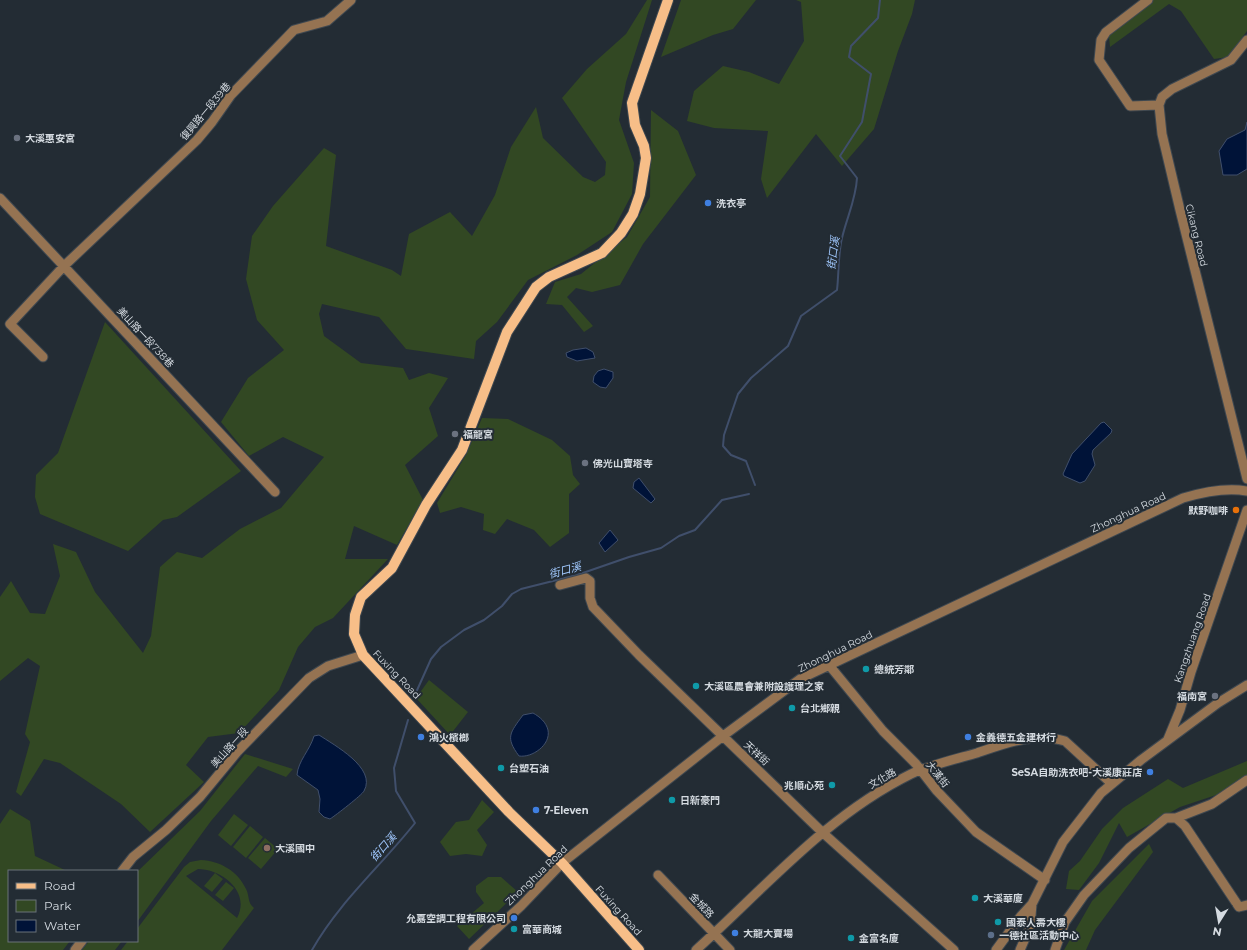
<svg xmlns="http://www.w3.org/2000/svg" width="1247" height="950" viewBox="0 0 1247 950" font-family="Montserrat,'Noto Sans TC',sans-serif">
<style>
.green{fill:#324823;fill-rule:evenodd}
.water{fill:#001338;stroke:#404f6b}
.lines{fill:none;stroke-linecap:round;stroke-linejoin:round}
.stream{stroke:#404f6b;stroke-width:2}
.minor-casing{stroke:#3f4850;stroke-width:11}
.major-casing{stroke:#3f4850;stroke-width:12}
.minor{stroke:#957352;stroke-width:9}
.major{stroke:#f7be88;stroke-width:10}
.worship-dot{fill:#6b7280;stroke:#232c34;stroke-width:1.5}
.shop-dot{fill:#3f7fe0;stroke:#232c34;stroke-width:1.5}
.food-dot{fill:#e8710a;stroke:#232c34;stroke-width:1.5}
.culture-dot{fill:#0f9aa8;stroke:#232c34;stroke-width:1.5}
.education-dot{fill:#8d6e63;stroke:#232c34;stroke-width:1.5}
.service-dot{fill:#5c6f8a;stroke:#232c34;stroke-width:1.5}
.labels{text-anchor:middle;stroke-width:4;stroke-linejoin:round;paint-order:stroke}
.street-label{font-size:10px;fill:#d5dbe1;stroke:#232c34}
.poi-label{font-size:10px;font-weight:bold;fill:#d5dbe1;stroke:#232c34;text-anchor:start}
.water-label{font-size:11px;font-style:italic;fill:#a0c8fe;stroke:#232c34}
</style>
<rect width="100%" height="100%" fill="#232c34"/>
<path class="green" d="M 647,0 L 652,0 L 626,82 L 619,120 L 634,163 L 632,194 L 612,232 L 577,255 L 528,280 L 497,322 L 476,341 L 474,359 L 406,349 L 379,317 L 322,304 L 319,314 L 324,336 L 361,363 L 403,368 L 409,380 L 429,373 L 448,378 L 429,408 L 438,436 L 405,465 L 423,500 L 397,545 L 354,526 L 345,559 L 388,559 L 333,618 L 315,627 L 298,647 L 279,690 L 239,733 L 208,737 L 186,765 L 204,782 L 150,832 L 121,804 L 60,763 L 44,759 L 21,796 L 16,792 L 30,742 L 25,734 L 40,666 L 28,658 L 0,681 L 0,597 L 11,581 L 30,613 L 45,614 L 60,576 L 53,544 L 76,552 L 95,592 L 143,653 L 151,636 L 160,567 L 177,552 L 202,558 L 240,529 L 281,508 L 324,457 L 283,437 L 249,456 L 221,422 L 248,378 L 284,350 L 257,320 L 246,279 L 252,236 L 273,206 L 324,148 L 336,155 L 326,246 L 392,270 L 401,276 L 409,234 L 450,212 L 472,236 L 495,195 L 511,147 L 536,107 L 543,138 L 583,177 L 595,182 L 605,175 L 606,162 L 562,98 L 587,69 L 626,34 Z
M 681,0 L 756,0 L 733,29 L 713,35 L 661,57 Z
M 796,0 L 915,0 L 912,14 L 898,51 L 874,129 L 842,166 L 816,134 L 767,198 L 761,179 L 768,131 L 714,128 L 687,121 L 694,91 L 723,66 L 749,72 L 779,84 L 804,41 L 801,2 Z
M 1142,0 L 1247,0 L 1247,31 L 1228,57 L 1214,59 L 1181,11 L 1169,4 L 1110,47 L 1108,25 Z
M 651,110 L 678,131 L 696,175 L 643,244 L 620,285 L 592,292 L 576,288 L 567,297 L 593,326 L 584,332 L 562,305 L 546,304 L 555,282 L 581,274 L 627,237 L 650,197 Z
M 105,322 L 241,471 L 177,517 L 163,520 L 128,551 L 40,514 L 35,497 L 36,475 L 58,453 Z
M 482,418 L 508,419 L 552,440 L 570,456 L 573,475 L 580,484 L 569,494 L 569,533 L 550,547 L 534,530 L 507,519 L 495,534 L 483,530 L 484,514 L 461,507 L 440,513 L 437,503 L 466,455 Z
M 429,680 L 468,712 L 450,735 L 416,698 Z
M 245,754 L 293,769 L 286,777 L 258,766 L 211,821 L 137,922 L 137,872 L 200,811 Z
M 1247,761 L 1247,779 L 1228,791 L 1180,807 L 1127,837 L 1119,823 L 1099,863 L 1079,890 L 1066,889 L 1069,871 L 1080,861 L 1102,829 L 1123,808 L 1168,779 L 1183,788 Z
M 482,800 L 494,812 L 477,830 L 487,845 L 482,856 L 466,854 L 450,856 L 440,842 L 456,822 L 469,820 Z
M 10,809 L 30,821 L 35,856 L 67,871 L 9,871 L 9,941 L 70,941 L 63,950 L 0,950 L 0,824 Z
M 234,814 L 248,825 L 231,846 L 218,835 Z
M 250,826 L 263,837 L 246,858 L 233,847 Z
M 265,838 L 278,849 L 261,869 L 248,858 Z
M 1149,844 L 1153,852 L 1095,930 L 1086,950 L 1064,950 L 1092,901 Z
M 201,860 C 220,861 238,871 246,889 C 250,897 247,902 254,908 L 222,950 L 121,950 L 128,941 L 137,941 L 137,929 L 184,867 L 190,862 ZM 198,869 C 222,869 251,892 237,918 L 186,876 Z
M 215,873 L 223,879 L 212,892 L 204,886 Z
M 488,877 L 501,877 L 518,892 L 469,939 L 457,926 L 484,903 L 476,892 L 476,886 Z
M 226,882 L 234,888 L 223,901 L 215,895 Z
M 89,941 L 122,941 L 115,950 L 82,950 Z"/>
<path class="water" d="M 1247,122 L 1247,169 L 1237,175 L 1223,175 L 1219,151 L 1227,139 L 1245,130 Z
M 586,348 L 593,352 L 595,358 L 577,361 L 567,357 L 566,353 L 573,350 Z
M 604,369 L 613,372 L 613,378 L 606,388 L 600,387 L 593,382 L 594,376 L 598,371 Z
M 1104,422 L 1112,430 L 1111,433 L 1093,450 L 1092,454 L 1095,465 L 1085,481 L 1080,483 L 1064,476 L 1063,474 L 1072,454 L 1101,423 Z
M 639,478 L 655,499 L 651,503 L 633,488 L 634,482 Z
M 610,530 L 618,540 L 605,552 L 599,543 Z
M 533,713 C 540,717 546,722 548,730 C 551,745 532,758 519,756 C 505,737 510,733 523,715 Z
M 319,735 C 334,745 377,768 364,791 C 362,795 336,815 330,819 L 324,817 L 319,812 L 320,799 L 318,790 L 297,775 C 298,761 310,750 314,736 Z"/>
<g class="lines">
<path class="stream" d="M 755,485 L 746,461 L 731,455 L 723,446 L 724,435 L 738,394 L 751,378 L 788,346 L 801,316 L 837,290 C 839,273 838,254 842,238 C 847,217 856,199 857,178 L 840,156 L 862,122 L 871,74 L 849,57 L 851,46 L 878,18 L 880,0
M 414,697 L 431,659 L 441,647 L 464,630 L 484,620 L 502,606 L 512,594 L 521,589 L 577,575 L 629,557 L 661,548 L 679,536 L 695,530 L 722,500 L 749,494
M 312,950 C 339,902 381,866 415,823 L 396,791 L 394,768 L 408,720"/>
<g class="minor-casing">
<path id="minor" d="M 1148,0 L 1106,32 L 1101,40 L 1099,60 L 1130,106 L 1159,105
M 1247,40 L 1231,60 L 1172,89 L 1162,97 L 1159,105 L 1162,134 L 1180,210 L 1247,479
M 0,198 L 275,492
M 43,357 L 10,324 L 64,266 L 197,140 L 212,122 L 231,95 L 294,30 L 327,21 L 351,0
M 560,585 L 586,578 L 590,581 L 590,598 L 593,607 L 639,655 L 822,832 L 954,950
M 829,665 L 883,731 L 916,764 L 937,791 L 976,832 L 1045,880
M 1168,739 L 1180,710 L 1191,672 L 1247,510
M 1176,818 L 1185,826 L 1239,907 L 1247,905
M 122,871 L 133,857 L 166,830 L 200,797 L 238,751 L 309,678 L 328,666 L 363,655
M 658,875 L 730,950
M 75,950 L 82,941
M 473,950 L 521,906 L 562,863 L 723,736 L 800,679 L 1183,498 C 1203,492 1225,487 1247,491
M 696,950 C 765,888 826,816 911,774 C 930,765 956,759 977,753 C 1006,743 1035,732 1065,741 L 1112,784
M 996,950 L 1021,916 L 1032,904 L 1063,842 L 1101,793 L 1141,760 L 1218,703 L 1247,685
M 1020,950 L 1030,927 L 1032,904
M 1055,950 L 1065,922 L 1084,895 L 1129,848 L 1166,818 L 1176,818 L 1212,804 L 1247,780"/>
</g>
<g class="major-casing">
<path id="major" d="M 639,950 L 562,863 L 509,812 L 363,655 L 354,634 L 355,615 L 361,597 L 392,568 L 426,505 L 462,450 L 507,332 L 536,287 L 549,277 L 602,253 L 621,233 L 633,214 L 640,194 L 646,158 L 644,146 L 635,125 L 632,103 L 668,0"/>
</g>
<use href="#minor" class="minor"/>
<use href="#major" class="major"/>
</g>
<g class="worship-dot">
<circle cx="17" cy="138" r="4"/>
<circle cx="455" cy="434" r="4"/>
<circle cx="585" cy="463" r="4"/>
<circle cx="1215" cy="696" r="4"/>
</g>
<g class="shop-dot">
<circle cx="708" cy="203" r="4"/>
<circle cx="421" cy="737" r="4"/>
<circle cx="968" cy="737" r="4"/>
<circle cx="1150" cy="772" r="4"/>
<circle cx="536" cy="810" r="4"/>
<circle cx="514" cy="918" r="4"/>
<circle cx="735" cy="933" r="4"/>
</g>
<circle class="food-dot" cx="1236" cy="510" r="4"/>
<g class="culture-dot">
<circle cx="866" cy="669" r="4"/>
<circle cx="696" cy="686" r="4"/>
<circle cx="792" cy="708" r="4"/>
<circle cx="501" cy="768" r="4"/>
<circle cx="832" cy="785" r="4"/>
<circle cx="672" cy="800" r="4"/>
<circle cx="975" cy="898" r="4"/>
<circle cx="998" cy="922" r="4"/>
<circle cx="514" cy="929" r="4"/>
<circle cx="851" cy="938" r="4"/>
</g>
<circle class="education-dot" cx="267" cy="848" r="4"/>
<circle class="service-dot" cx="991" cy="935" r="4"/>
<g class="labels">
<g class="street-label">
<text transform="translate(205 111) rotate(-50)" y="4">復興路一段39巷</text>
<text transform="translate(1197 235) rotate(76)" y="4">Cikang Road</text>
<text transform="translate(146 337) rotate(47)" y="4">美山路一段738巷</text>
<text transform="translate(1128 512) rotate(-25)" y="4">Zhonghua Road</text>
<text transform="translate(1192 638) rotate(-71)" y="4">Kangzhuang Road</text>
<text transform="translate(835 651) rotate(-26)" y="4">Zhonghua Road</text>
<text transform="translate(397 674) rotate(46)" y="4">Fuxing Road</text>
<text transform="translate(229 747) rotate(-48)" y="4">美山路一段</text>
<text transform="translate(757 753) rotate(43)" y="4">天祥街</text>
<text transform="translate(938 774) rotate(51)" y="4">大漢街</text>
<text transform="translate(882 778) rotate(-30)" y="4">文化路</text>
<text transform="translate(536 875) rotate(-44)" y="4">Zhonghua Road</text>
<text transform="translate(702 905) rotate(46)" y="4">金城路</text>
<text transform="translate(619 910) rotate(48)" y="4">Fuxing Road</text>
</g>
<g class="poi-label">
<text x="25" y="142">大溪惠安宮</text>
<text x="716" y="207">洗衣亭</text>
<text x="463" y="438">福龍宮</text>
<text x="593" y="467">佛光山寶塔寺</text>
<text x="1228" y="514" text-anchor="end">默野咖啡</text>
<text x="874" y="673">總統芳鄰</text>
<text x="704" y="690">大溪區農會兼附設護理之家</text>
<text x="1207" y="700" text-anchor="end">福南宮</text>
<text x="800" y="712">台北鄉親</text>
<text x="429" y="741">鴻火檳榔</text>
<text x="976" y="741">金義德五金建材行</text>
<text x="509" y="772">台塑石油</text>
<text x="1142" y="776" text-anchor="end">SeSA自助洗衣吧-大溪康莊店</text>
<text x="824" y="789" text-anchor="end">兆順心苑</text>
<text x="680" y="804">日新豪門</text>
<text x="544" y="814">7-Eleven</text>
<text x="275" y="852">大溪國中</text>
<text x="983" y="902">大溪華廈</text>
<text x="506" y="922" text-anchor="end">允嘉空調工程有限公司</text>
<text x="1006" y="926">國泰人壽大樓</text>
<text x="522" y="933">富華商城</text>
<text x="743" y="937">大龍大賣場</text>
<text x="999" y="939">一德社區活動中心</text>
<text x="859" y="942">金富名廈</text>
</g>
<g class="water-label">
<text transform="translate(833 253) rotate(-82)" y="4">街口溪</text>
<text transform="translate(565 570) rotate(-15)" y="4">街口溪</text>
<text transform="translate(383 847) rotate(-48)" y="4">街口溪</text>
</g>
</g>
<rect x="8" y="870" width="130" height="72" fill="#232c34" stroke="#6a7279"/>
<rect x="16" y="883" width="20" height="6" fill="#f7be88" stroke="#6a7279"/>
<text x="44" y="890" font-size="12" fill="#d5dbe1">Road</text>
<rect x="16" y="900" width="20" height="12" fill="#324823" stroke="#6a7279"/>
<text x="44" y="910" font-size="12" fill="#d5dbe1">Park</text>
<rect x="16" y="920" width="20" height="12" fill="#001338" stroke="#6a7279"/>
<text x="44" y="930" font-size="12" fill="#d5dbe1">Water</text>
<g transform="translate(1219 922) rotate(191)" stroke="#232c34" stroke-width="3" paint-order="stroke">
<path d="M0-3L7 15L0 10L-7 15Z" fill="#d5dbe1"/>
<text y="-6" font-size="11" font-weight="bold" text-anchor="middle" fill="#d5dbe1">N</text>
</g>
</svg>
